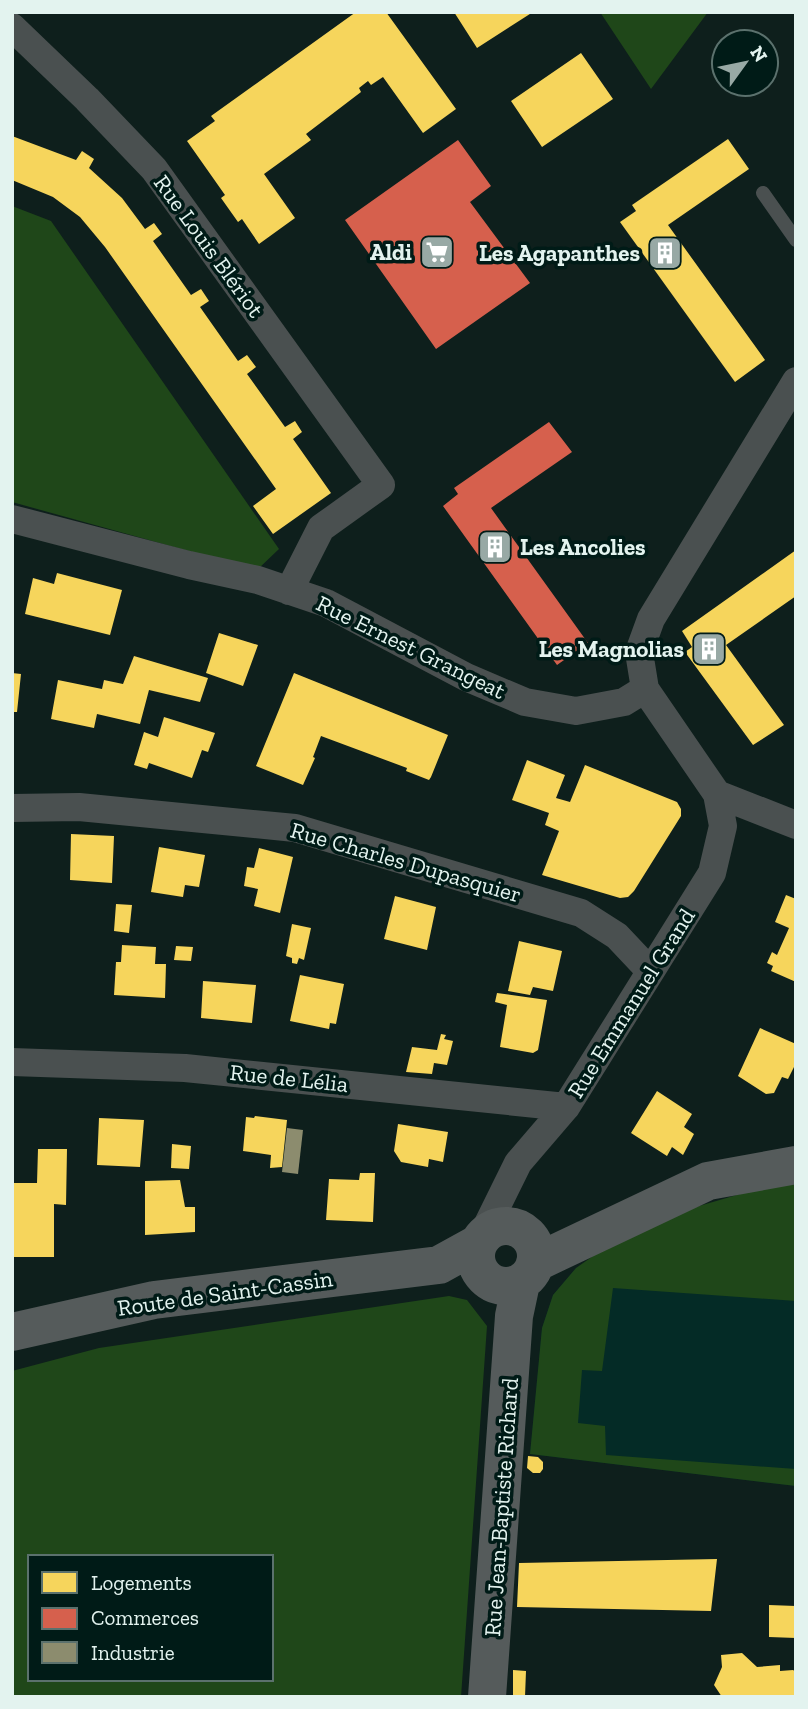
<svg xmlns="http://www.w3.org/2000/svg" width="808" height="1709" viewBox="0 0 808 1709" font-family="'Zilla Slab',serif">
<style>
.built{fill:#042b26}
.green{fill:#1f4719;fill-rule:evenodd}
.homes{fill:#f6d55c}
.shops{fill:#d6604d}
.industry{fill:#8c8c6e}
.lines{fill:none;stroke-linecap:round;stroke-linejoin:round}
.lane{stroke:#4a5050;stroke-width:14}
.street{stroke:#4a5050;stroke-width:28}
.secondary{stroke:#555b5b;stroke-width:38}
.labels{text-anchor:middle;stroke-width:7;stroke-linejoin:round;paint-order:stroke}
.street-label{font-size:23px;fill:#e3f3ef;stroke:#001b17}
.poi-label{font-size:23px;font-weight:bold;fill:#e3f3ef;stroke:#001b17;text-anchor:end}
</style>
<rect width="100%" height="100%" fill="#0e1f1c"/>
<path class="built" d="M 796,1180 L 796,1486 L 530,1454 L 542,1328 L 553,1295 L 576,1268 Z"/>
<path class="green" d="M 600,12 L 708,12 L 651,89 Z
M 12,206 L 51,221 L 279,549 L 257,570 L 12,502 Z
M 796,1180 L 796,1301 L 613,1288 L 602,1371 L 582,1370 L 578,1423 L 605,1426 L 606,1455 L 796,1469 L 796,1486 L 530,1454 L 542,1328 L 553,1295 L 576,1268 L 616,1240 L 665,1216 L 778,1183 Z
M 449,1296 L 467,1300 L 487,1326 L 461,1697 L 12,1697 L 12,1371 L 99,1348 ZM 30,1557 L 271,1557 L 271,1679 L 30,1679 Z"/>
<path class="homes" d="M 356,12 L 386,12 L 456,109 L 423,133 L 383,77 L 371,85 L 368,81 L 359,88 L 361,92 L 306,134 L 311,140 L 264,174 L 295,218 L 259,244 L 242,219 L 238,222 L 221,198 L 225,195 L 187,141 L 215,121 L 211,116 Z
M 454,12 L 533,12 L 477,48 Z
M 581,53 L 613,99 L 542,147 L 511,101 Z
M 12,136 L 76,160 L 82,151 L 94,159 L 89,168 L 122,198 L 145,229 L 154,223 L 162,234 L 153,241 L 191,295 L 201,289 L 209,301 L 200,307 L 238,361 L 247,355 L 256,367 L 247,374 L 285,427 L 295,421 L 302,432 L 293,439 L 331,493 L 273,534 L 253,506 L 276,489 L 105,247 L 80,217 L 53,197 L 12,180 Z
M 728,139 L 749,169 L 668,225 L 765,360 L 735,382 L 620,222 L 636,211 L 632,205 Z
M 796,550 L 796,596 L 726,645 L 784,725 L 753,745 L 685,652 L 692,647 L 682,631 Z
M 57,573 L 122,590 L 110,635 L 25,614 L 33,578 L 54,584 Z
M 219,633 L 258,645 L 243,686 L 206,673 Z
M 134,656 L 208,678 L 200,702 L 149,690 L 140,724 L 97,714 L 94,728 L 51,719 L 58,680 L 102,689 L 104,680 L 123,684 Z
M 12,673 L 21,674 L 17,712 L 12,712 Z
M 294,673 L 448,735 L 431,777 L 429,780 L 406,771 L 407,768 L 321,736 L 313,757 L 315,758 L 303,785 L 256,766 Z
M 164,717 L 215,733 L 208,752 L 202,750 L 192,778 L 149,763 L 147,769 L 134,765 L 144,732 L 158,737 Z
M 527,760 L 565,775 L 556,798 L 570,802 L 585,765 L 677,802 L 681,809 L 681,816 L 634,891 L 628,897 L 620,898 L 542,875 L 559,831 L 545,825 L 549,813 L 512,800 Z
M 71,834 L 114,836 L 112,883 L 70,880 Z
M 159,847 L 205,855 L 199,887 L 185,885 L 183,897 L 151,892 Z
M 259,848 L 293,857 L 280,913 L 254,906 L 258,889 L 244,886 L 247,867 L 254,868 Z
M 786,895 L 796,899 L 796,982 L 771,971 L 773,966 L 767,963 L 772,952 L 777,955 L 789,928 L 775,922 Z
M 395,896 L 436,907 L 427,950 L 384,939 Z
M 116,904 L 132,905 L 129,933 L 114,931 Z
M 292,924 L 311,928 L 304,960 L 299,958 L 297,964 L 292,963 L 292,958 L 286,956 Z
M 519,941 L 562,951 L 553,991 L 533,987 L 530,995 L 508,991 Z
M 122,945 L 156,947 L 155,964 L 166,964 L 165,998 L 114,995 L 116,962 L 121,962 Z
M 176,946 L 193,947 L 191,961 L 174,960 Z
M 300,975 L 344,984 L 336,1024 L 330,1023 L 329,1029 L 290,1021 Z
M 203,981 L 256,985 L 252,1023 L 201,1018 Z
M 497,993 L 547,1000 L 538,1050 L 533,1053 L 500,1047 L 507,1005 L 495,1002 Z
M 760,1028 L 796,1044 L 796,1063 L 788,1079 L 782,1077 L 774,1093 L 766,1094 L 738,1076 Z
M 441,1034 L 446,1035 L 444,1039 L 453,1041 L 447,1065 L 434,1063 L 432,1074 L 406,1072 L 412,1047 L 437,1050 Z
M 657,1091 L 692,1114 L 684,1127 L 694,1134 L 683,1155 L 672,1147 L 667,1156 L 631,1133 Z
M 255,1116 L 287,1120 L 282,1167 L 270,1168 L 271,1155 L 243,1151 L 246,1117 L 254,1118 Z
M 99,1118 L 144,1120 L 140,1167 L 97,1165 Z
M 398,1124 L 448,1132 L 443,1162 L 429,1159 L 428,1167 L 401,1162 L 394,1151 Z
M 172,1144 L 191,1146 L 189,1169 L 171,1168 Z
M 38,1149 L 67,1149 L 66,1205 L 54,1204 L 54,1257 L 12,1257 L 12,1183 L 37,1183 Z
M 360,1173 L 375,1173 L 373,1222 L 326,1220 L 329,1179 L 359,1180 Z
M 180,1180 L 185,1207 L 195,1207 L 195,1232 L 145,1235 L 145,1181 Z
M 528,1456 L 538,1457 L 543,1462 L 543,1469 L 540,1473 L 533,1473 L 527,1468 Z
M 717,1559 L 711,1611 L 517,1607 L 519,1563 Z
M 769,1605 L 796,1606 L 796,1638 L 769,1637 Z
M 742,1653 L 757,1667 L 780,1665 L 780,1671 L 793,1670 L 796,1672 L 796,1697 L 722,1697 L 714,1685 L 722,1667 L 721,1655 Z
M 513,1670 L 526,1671 L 525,1697 L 513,1697 Z"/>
<path class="shops" d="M 458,140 L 491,186 L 470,202 L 530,283 L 436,349 L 345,220 Z
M 549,422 L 572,452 L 491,508 L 588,643 L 557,665 L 443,506 L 458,494 L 454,488 Z"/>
<path class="industry" d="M 287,1128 L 303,1130 L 298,1174 L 282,1172 Z"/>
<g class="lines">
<path class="lane" d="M 763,193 L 796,240"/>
<path class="street" d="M 12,27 L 87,99 L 154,169 L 381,485 L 321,528 L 289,591
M 796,381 L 651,619 L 639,652 L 645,689 L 717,794 L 796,825
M 12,519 L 189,565 L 258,580 L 326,603 L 466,677 L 525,702 L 576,711 L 624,702 L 645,689
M 12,808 L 79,807 L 295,828 L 581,913 L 617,936 L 650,971
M 12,1062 L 185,1068 L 566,1107
M 481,1238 L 518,1163 L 566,1107 L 712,873 L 723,826 L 717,794"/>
<path class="secondary" d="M476 1256a30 30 0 1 1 60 0a30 30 0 1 1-60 0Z
M 535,1263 L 708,1181 L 796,1165
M 12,1332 L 154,1300 L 439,1265 L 479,1243
M 487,1697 L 514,1316 L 521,1283"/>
</g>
<defs>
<g id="supermarket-square" transform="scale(1.75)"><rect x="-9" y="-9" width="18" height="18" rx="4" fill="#98a9a5" stroke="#001b17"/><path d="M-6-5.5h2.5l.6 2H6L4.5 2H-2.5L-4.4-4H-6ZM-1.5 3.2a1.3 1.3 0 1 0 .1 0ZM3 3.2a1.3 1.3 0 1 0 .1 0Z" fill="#fff"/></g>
<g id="building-square" transform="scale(1.75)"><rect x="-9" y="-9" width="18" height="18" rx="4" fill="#98a9a5" stroke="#001b17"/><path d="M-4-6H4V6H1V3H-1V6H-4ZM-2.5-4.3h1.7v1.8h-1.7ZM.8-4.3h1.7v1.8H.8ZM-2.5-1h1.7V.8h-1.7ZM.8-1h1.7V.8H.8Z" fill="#fff"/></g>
</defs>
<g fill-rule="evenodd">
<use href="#supermarket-square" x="437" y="252"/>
<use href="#building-square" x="665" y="253"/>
<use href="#building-square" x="495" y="547"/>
<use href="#building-square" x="709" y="649"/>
</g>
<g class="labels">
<g class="street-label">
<text transform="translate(209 246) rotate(54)" y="8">Rue Louis Blériot</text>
<text transform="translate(411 647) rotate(26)" y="8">Rue Ernest Grangeat</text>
<text transform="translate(406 862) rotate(16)" y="8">Rue Charles Dupasquier</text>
<text transform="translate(631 1003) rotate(-58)" y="8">Rue Emmanuel Grand</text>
<text transform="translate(289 1078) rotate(6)" y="8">Rue de Lélia</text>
<text transform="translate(225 1293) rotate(-8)" y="8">Route de Saint-Cassin</text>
<text transform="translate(501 1507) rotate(-86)" y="8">Rue Jean-Baptiste Richard</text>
</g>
<g class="poi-label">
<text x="412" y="260">Aldi</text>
<text x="640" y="261">Les Agapanthes</text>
<text x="520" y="555" text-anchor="start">Les Ancolies</text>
<text x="684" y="657">Les Magnolias</text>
</g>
</g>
<rect width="808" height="1709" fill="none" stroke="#e3f3ef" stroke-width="28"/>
<rect x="28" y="1555" width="245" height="126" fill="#001b17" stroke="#5b716d" stroke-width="2"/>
<rect x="42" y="1572" width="35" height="21" fill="#f6d55c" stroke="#5b716d" stroke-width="2"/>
<text x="91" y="1590" font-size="21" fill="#e3f3ef">Logements</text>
<rect x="42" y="1608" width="35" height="21" fill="#d6604d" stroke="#5b716d" stroke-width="2"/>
<text x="91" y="1625" font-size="21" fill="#e3f3ef">Commerces</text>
<rect x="42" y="1642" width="35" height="21" fill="#8c8c6e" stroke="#5b716d" stroke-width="2"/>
<text x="91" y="1660" font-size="21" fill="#e3f3ef">Industrie</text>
<g transform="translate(745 63) rotate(57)"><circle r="33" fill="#001b17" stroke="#5b716d" stroke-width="2"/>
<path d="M0-5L12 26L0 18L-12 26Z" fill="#98a9a5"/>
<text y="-10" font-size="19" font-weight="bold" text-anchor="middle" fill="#e3f3ef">N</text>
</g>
</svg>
